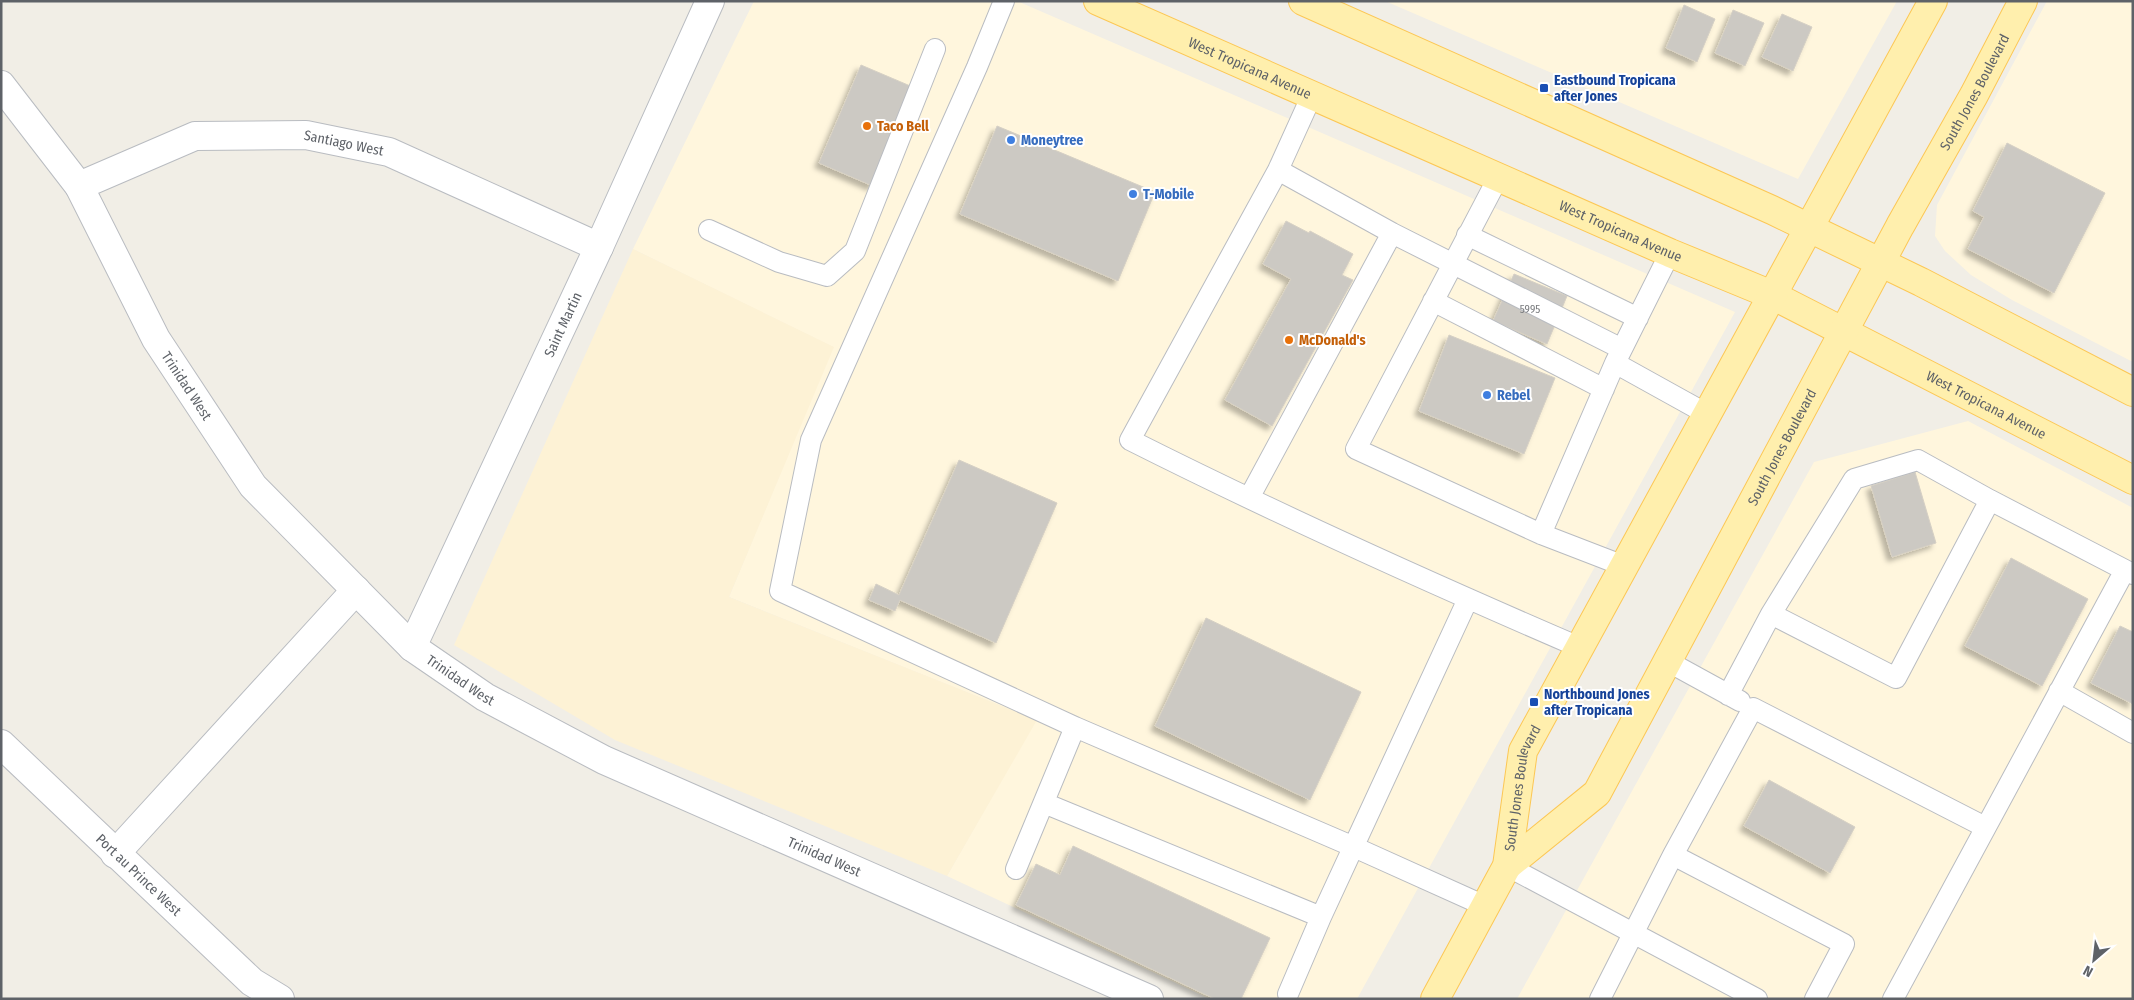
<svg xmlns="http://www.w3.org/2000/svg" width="2134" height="1000" viewBox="0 0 2134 1000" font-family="'Fira Sans Condensed',sans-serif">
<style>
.commercial{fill:#fff6dd}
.sand{fill:#fdf2d5}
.building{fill:#ccc9c3;stroke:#d6d0c4;filter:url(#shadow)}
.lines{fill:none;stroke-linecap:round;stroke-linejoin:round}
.service-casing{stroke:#b9bcc1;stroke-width:22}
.minor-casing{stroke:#b9bcc1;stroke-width:30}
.primary-casing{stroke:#fcc754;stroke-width:30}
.service{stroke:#fff;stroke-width:20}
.minor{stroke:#fff;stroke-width:28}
.primary{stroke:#ffefad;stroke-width:28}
.transit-dot{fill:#1a4fb4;stroke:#fff;stroke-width:2}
.food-dot{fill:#e8710a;stroke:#fff;stroke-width:2}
.shop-dot{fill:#3f7fe0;stroke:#fff;stroke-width:2}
.labels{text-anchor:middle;stroke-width:4;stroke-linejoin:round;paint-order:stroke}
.number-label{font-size:11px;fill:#7a7c7f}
.street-label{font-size:14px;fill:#5e6268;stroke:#fff}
.transit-label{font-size:14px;font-weight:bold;fill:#164399;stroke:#fff;text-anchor:start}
.food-label{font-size:14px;font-weight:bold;fill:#c56008;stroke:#fff;text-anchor:start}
.shop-label{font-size:14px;font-weight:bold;fill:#366cbe;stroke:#fff;text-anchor:start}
</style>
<defs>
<filter id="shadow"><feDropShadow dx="-4.5" dy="4.5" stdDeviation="2.5" flood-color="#0004"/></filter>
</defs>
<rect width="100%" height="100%" fill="#f1eee6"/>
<path class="commercial" d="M 754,1 L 1017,1 L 1735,312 L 1357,999 L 1210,999 L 947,876 L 1036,720 L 729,597 L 833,347 L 633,249 Z
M 1385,1 L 1897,1 L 1798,179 Z
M 2047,1 L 2133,1 L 2133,362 L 2012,300 L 1971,275 L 1945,251 L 1935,236 L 1937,205 Z
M 1968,421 L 2133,508 L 2133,999 L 1517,999 L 1814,462 Z"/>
<path class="sand" d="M 633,249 L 834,347 L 729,597 L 1037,720 L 947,876 L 615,740 L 454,645 Z"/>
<path class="building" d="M 1684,5 L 1715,19 L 1697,62 L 1666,48 Z
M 1733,10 L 1764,23 L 1745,66 L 1715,53 Z
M 1782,14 L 1812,27 L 1793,71 L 1762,57 Z
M 861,65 L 915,88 L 873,186 L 819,163 Z
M 997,126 L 1155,192 L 1118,281 L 960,214 Z
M 2007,143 L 2105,193 L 2054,293 L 1968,249 L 1984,217 L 1973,211 Z
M 1286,221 L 1309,233 L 1310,231 L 1353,254 L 1342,275 L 1353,280 L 1272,426 L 1225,400 L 1291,279 L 1263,264 Z
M 1514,274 L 1567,296 L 1547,344 L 1493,321 Z
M 1449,335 L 1555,378 L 1524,454 L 1419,411 Z
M 959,460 L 1057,503 L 996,643 L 900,600 L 895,611 L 869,600 L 876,584 L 899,595 Z
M 1915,472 L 1936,543 L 1892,557 L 1871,486 Z
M 2011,558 L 2088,599 L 2042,686 L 1965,646 Z
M 1206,618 L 1361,692 L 1310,800 L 1155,726 Z
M 2120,626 L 2133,632 L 2133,704 L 2091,683 Z
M 1769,780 L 1855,827 L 1830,873 L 1744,826 Z
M 1073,846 L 1270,938 L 1241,999 L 1215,999 L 1016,905 L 1036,864 L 1060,875 Z"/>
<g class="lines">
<g class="service-casing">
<path id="service" d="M 1004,1 L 977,67 L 811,440 L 780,591 L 1075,727
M 1312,95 L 1278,170 L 1130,440 C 1277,514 1428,582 1579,647
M 1278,170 L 1392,233 L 1622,349
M 1499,176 L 1356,449 L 1541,534 L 1624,566
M 709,230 L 779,262 L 827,276 L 855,251 L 935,49
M 1467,235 L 1638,318
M 1433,301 L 1604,389
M 1615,363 L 1707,414
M 1249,498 L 1392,233
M 1541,534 L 1615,363 L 1670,253
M 1771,614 L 1854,479 L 1918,460 L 1990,500 L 2125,570
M 1667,661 L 1740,701
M 2059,691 L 2133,733
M 1728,695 L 1771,614 L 1896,678 L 1990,500
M 1044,803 L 1321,917 L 1468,599
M 1507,866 L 1757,999
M 1016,869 L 1075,727 L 1354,847 L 1485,906
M 1288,994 L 1321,917
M 1600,999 L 1673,855
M 1815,999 L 1844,944 L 1673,855 L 1753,708 L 1985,827
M 1893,999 L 2125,570 L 2133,574"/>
</g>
<g class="minor-casing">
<g id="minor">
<path id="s1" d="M 1,85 L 79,186 L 156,339 L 253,486 L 412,647 L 485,697 L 604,760 L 1149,999"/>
<path id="s2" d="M 79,186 L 195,136 L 306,135 L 389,152 L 599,247"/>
<path id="s3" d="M 412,647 L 599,247 L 710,1"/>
<path id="s4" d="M 1,744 L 252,982 L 280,999"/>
<path d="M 115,854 L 356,590"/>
</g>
</g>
<g class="primary-casing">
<g id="primary">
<path id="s5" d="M 1098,1 L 1670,253 L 1772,295 L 2133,480"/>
<path d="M 1303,1 L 1772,210 L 1921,282 L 2133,392"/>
<path id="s6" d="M 1507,866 L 1597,793 L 1900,226 L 1974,95 L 2023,1"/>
<path id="s7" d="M 1435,999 L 1507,866 L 1523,751 L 1933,1"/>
</g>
</g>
<use href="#service" class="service"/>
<use href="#minor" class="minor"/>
<use href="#primary" class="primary"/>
</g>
<g class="transit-dot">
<rect x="1539" y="83" width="10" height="10" rx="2.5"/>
<rect x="1529" y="697" width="10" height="10" rx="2.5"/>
</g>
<g class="food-dot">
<circle cx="867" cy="126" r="5"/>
<circle cx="1289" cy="340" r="5"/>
</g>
<g class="shop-dot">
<circle cx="1011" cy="140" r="5"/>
<circle cx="1133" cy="194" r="5"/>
<circle cx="1487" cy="395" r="5"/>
</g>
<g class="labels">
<g class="number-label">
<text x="1530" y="313">5995</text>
</g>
<g class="street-label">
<text dy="5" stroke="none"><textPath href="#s5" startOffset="166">West Tropicana Avenue</textPath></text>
<text dy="5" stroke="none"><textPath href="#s6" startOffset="912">South Jones Boulevard</textPath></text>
<text dy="5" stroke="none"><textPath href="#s2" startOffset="276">Santiago West</textPath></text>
<text dy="5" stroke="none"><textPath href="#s5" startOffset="571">West Tropicana Avenue</textPath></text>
<text dy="5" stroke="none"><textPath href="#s3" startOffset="356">Saint Martin</textPath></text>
<text dy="5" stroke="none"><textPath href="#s1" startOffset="355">Trinidad West</textPath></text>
<text dy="5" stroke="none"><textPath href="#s5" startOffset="976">West Tropicana Avenue</textPath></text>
<text dy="5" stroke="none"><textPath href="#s6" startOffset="508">South Jones Boulevard</textPath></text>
<text dy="5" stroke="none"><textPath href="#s1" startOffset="760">Trinidad West</textPath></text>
<text dy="5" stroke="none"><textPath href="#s7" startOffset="231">South Jones Boulevard</textPath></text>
<text dy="5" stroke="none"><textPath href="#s1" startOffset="1165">Trinidad West</textPath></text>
<text dy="5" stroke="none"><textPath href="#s4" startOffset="190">Port au Prince West</textPath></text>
</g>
<g class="transit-label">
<text x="1554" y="85">Eastbound Tropicana<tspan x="1554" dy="16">after Jones</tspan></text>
<text x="1544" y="699">Northbound Jones<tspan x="1544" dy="16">after Tropicana</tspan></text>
</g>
<g class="food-label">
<text x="877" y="131">Taco Bell</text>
<text x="1299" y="345">McDonald's</text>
</g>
<g class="shop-label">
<text x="1021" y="145">Moneytree</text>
<text x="1143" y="199">T-Mobile</text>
<text x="1497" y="400">Rebel</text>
</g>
</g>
<rect width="2134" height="1000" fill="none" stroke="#5e6268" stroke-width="5"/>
<g transform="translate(2094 960) rotate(208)" stroke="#ffffff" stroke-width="4" paint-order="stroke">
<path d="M0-4L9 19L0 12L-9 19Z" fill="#5e6268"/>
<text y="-8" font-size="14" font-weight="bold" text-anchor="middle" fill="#5e6268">N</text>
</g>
</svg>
